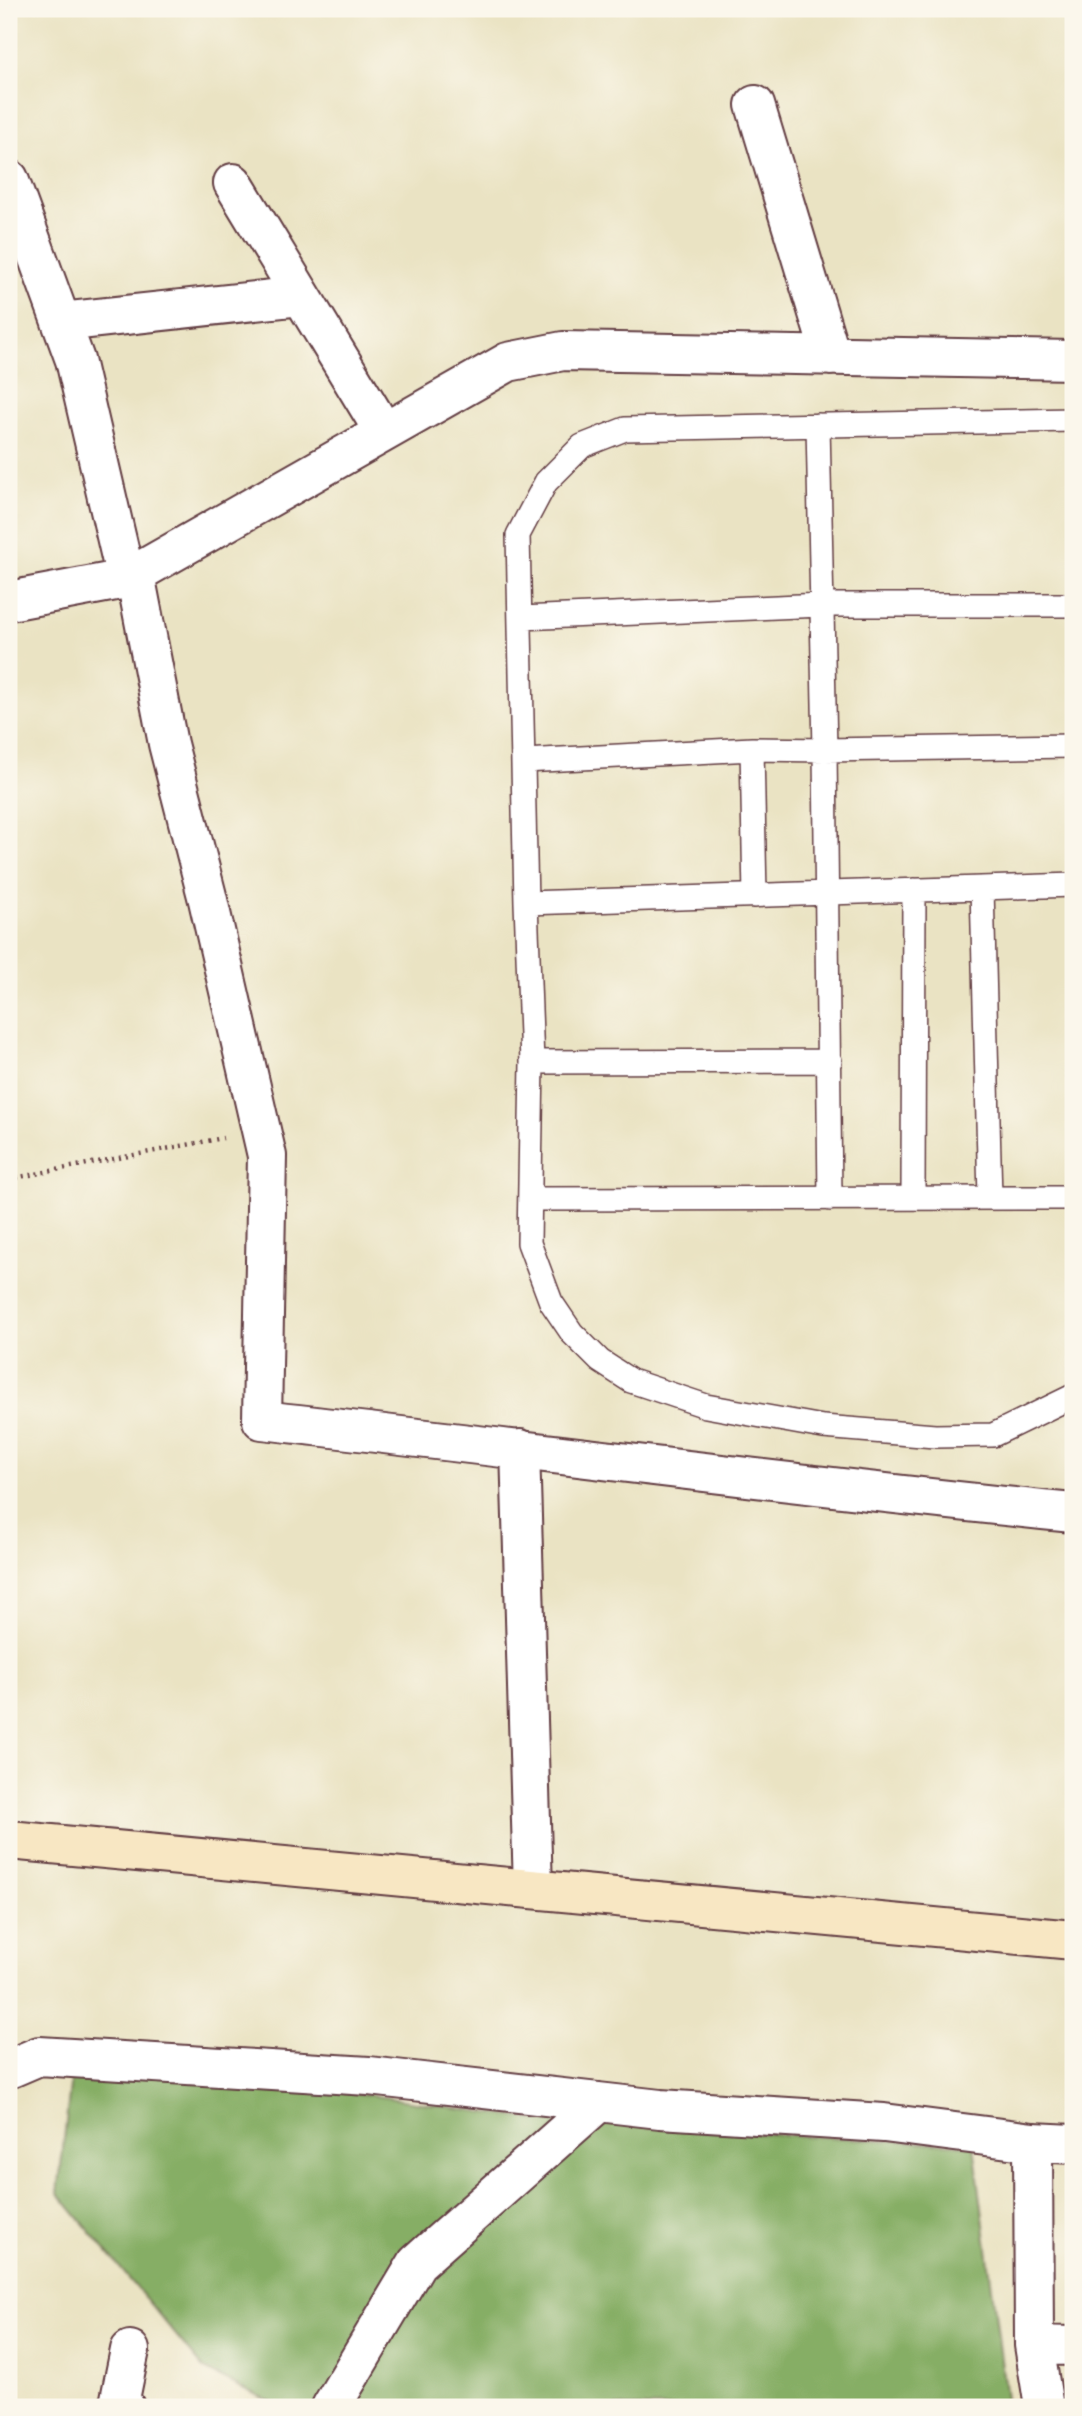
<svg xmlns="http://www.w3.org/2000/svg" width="1082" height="2416" viewBox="0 0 1082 2416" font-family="Itim,sans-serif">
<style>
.forest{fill:#86ae65;stroke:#686648;stroke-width:2}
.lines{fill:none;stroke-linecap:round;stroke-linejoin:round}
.lane-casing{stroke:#623c42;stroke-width:26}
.street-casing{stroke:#623c42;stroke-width:42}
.secondary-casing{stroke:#623c42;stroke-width:42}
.path{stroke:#623c42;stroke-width:4.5;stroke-dasharray:2 5;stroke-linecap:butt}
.lane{stroke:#fff;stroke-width:23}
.street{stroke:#fff;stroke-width:38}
.secondary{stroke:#f8e7c3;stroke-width:38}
</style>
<rect width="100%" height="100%" fill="#fbf7ec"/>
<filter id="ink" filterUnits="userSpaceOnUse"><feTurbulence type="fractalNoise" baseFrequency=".0143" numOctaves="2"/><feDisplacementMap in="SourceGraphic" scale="14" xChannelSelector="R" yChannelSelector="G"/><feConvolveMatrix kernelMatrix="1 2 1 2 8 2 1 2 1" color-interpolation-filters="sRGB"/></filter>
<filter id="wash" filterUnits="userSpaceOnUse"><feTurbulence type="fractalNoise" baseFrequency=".00686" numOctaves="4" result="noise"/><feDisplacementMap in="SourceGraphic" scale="28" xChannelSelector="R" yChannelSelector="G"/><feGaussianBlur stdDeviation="1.57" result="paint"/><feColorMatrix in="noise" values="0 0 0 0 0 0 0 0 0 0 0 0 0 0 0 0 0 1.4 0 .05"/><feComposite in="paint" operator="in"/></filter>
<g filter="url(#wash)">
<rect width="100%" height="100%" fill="#eae3c3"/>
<path class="forest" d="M 74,2051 L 551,2122 L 974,2145 L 1007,2407 L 281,2407 L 204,2369 L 58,2193 Z"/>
</g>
<g filter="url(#ink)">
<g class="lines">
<g class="lane-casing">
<path id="lane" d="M 1073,420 L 625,429 L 582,446 L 546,482 L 518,535 L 526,903 L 532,1062 L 529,1243 L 551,1302 L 572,1333 L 600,1361 L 631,1381 L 706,1406 L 823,1427 L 935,1436 L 993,1435 L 1073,1396
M 818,425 L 825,750 L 830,1199
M 521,618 L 821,605 L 1073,605
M 752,749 L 755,896
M 524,761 L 752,749 L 825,750 L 1073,746
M 982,888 L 990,1198
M 526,903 L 1073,885
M 532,1062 L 830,1061
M 913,1198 L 914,890
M 530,1199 L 1073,1198"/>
</g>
<g class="street-casing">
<path id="street" d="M 755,105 L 831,356
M 9,179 L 75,360 L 126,579
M 233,183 L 384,432
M 61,322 L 301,296
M 135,574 L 168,744 L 208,900 L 267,1156 L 262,1420 C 532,1450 802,1486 1073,1513
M 9,601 L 126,579 L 508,362 L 563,351 L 1073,360
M 520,1449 L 533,1889
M 11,2068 L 39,2056 L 369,2076 L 660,2109 L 884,2123 L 1033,2142 L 1073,2144
M 1033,2142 L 1034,2345 L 1044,2407
M 1034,2345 L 1073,2346
M 125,2407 L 120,2399 L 130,2350
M 331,2407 L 417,2263 L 599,2102"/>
</g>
<g class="secondary-casing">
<path id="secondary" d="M 9,1840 L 1073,1940"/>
</g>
<path class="path" d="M 9,1179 L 223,1138"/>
<use href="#lane" class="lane"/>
<use href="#street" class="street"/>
<use href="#secondary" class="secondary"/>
</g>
</g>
<rect width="1082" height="2416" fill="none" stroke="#fbf7ec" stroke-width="35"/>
</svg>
